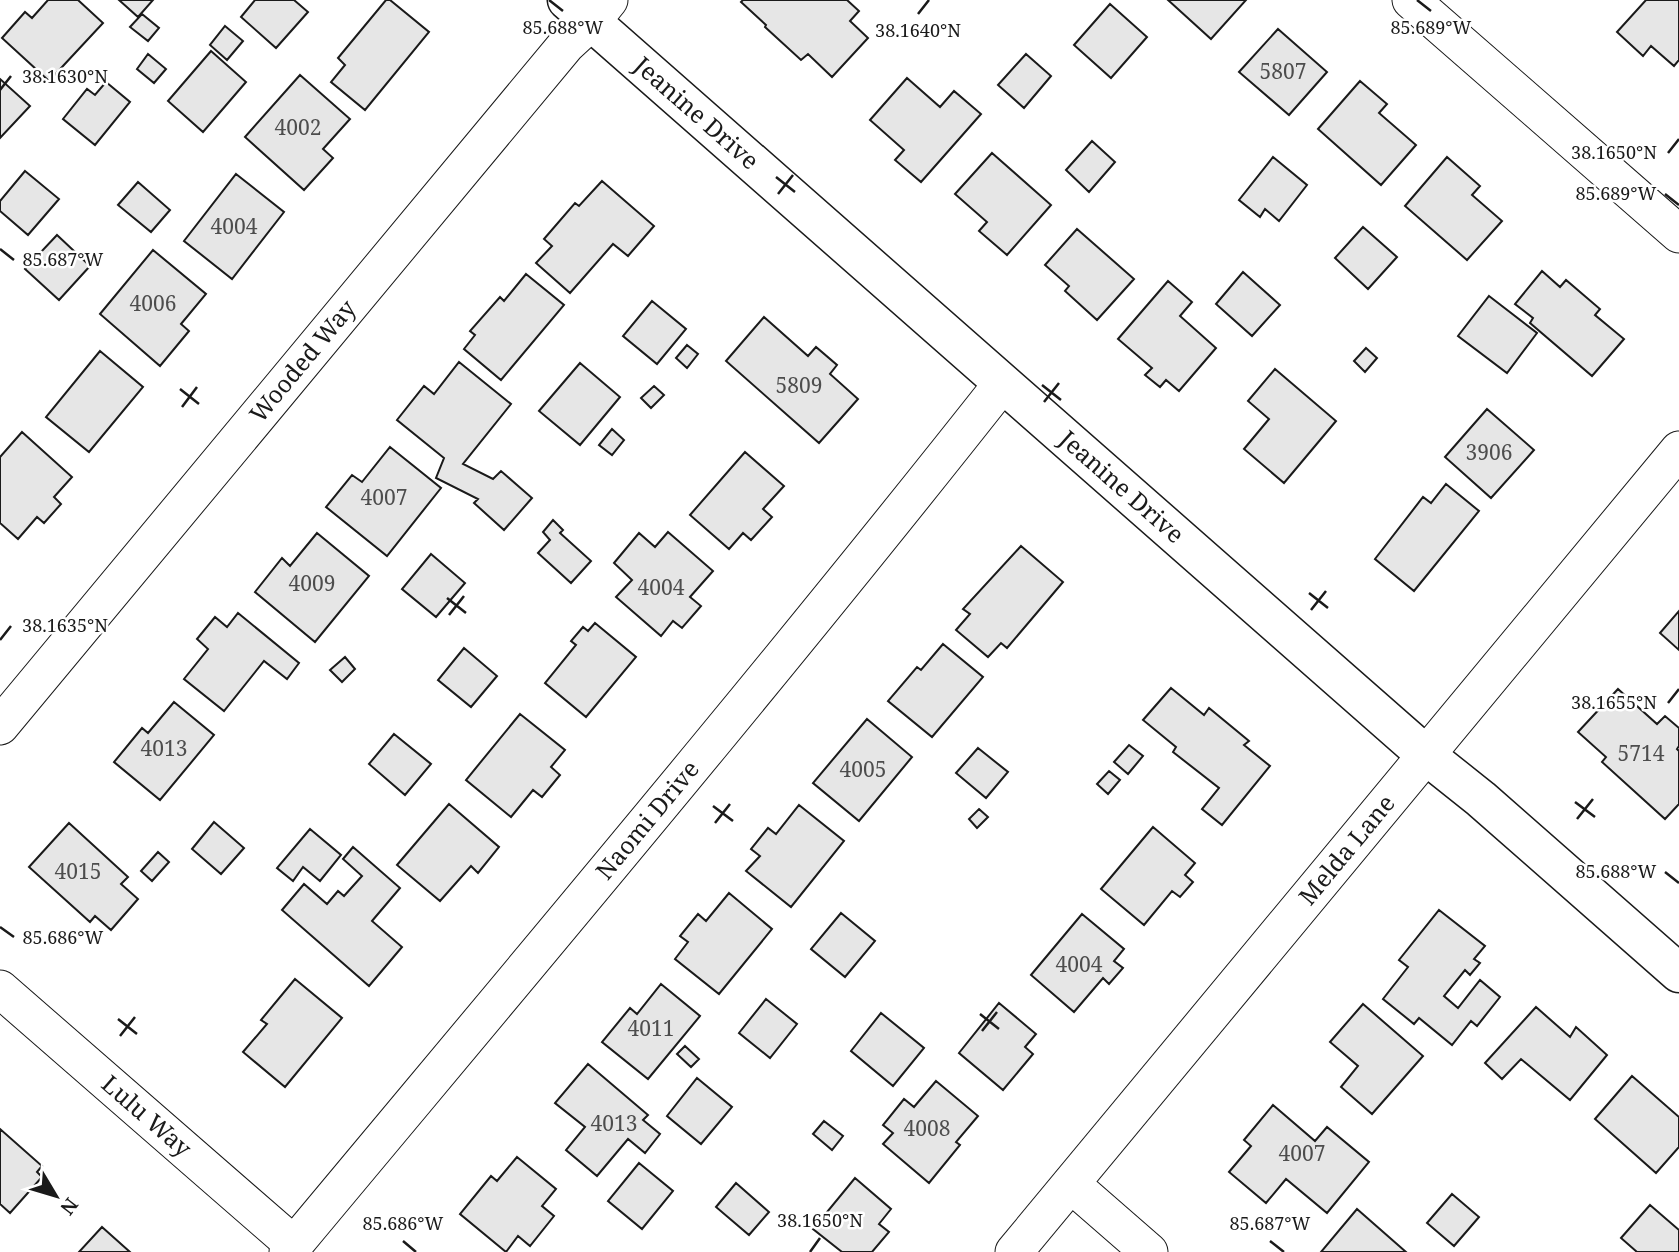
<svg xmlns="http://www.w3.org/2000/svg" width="1679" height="1252" viewBox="0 0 1679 1252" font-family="'Noto Serif',serif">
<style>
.building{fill:#e6e6e6;stroke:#1a1a1a;stroke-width:2}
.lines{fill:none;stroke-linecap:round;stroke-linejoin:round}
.minor-casing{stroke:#1a1a1a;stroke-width:39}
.tertiary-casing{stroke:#1a1a1a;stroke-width:41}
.minor{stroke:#fff;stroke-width:37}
.tertiary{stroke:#fff;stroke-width:38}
.ticks{fill:none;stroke:#1a1a1a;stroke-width:2.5}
.labels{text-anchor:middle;stroke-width:5;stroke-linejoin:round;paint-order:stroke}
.number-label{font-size:21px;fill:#4d4d4d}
.street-label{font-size:24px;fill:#1a1a1a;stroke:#fff}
.ticks-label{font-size:18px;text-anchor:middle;fill:#1a1a1a;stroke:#fff;stroke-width:5;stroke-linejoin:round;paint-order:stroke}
</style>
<rect width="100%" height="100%" fill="#fff"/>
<path class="building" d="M 48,0 L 78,0 L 103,23 L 49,81 L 2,38 L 25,12 L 32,18 Z
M 119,0 L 153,0 L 138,17 Z
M 255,0 L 294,0 L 308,12 L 276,48 L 241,17 Z
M 386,0 L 390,0 L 429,32 L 365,110 L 331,82 L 345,65 L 338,58 Z
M 743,0 L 847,0 L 859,11 L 850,21 L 868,38 L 832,77 L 808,54 L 801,60 L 765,27 L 766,25 L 741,2 Z
M 1168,0 L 1246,0 L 1211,39 Z
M 1646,0 L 1679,0 L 1679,60 L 1674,66 L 1651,46 L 1643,56 L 1617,32 Z
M 1110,4 L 1147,37 L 1111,78 L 1074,45 Z
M 142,14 L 159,28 L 148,41 L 130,27 Z
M 225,26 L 243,41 L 227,60 L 210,45 Z
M 1278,29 L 1327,72 L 1289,115 L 1239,72 Z
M 211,51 L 246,82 L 203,132 L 168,101 Z
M 148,54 L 166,69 L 154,83 L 137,69 Z
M 1026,54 L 1051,76 L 1024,108 L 998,85 Z
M 300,75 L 350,119 L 323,149 L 333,158 L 304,190 L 245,137 Z
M 907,78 L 940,107 L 954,91 L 981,114 L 921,182 L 895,160 L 904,150 L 870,120 Z
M 0,79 L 30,106 L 0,138 Z
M 1360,81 L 1387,104 L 1379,113 L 1416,145 L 1381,185 L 1318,129 Z
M 106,82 L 130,102 L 95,145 L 63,119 L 87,89 L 95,95 Z
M 1092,141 L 1115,162 L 1089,192 L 1066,170 Z
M 992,153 L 1051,205 L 1007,255 L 979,231 L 987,222 L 955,194 Z
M 1273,157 L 1307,185 L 1279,221 L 1265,209 L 1260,217 L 1239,200 Z
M 1447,157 L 1480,186 L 1472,195 L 1502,221 L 1467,260 L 1405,206 Z
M 25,171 L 59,199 L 28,235 L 0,211 L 0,201 Z
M 236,174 L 284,212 L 232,279 L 184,241 Z
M 602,181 L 654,226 L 628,256 L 613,244 L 570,293 L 536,263 L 552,246 L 544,239 L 575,203 L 579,206 Z
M 138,182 L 170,210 L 151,232 L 118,205 Z
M 1363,227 L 1397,257 L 1368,289 L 1335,258 Z
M 1077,229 L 1134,279 L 1097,320 L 1065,291 L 1069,286 L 1045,265 Z
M 57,235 L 90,266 L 59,300 L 25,269 Z
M 153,250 L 206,294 L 181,324 L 189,331 L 160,366 L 100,314 Z
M 1542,271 L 1560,287 L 1566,280 L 1600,309 L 1595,315 L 1624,339 L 1592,376 L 1530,323 L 1533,318 L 1515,304 Z
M 1243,272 L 1280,305 L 1252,336 L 1216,304 Z
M 526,274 L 564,305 L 501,380 L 464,349 L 475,335 L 470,331 L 500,297 L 504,301 Z
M 1168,281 L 1192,302 L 1180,316 L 1216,348 L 1179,391 L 1166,380 L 1160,387 L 1145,375 L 1152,368 L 1118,339 Z
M 1489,296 L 1537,333 L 1507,373 L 1458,336 Z
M 652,301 L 686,329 L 657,364 L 623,336 Z
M 764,317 L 808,356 L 816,347 L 837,365 L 830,374 L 858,399 L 819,443 L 726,361 Z
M 687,345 L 698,354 L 687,368 L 676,358 Z
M 1366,348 L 1377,358 L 1365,372 L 1354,361 Z
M 100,351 L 143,387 L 89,452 L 46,417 Z
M 459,362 L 511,404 L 463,464 L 493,479 L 501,471 L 532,498 L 504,530 L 474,503 L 478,499 L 436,478 L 444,458 L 397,420 L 424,386 L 434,394 Z
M 580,363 L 620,397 L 580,445 L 539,411 Z
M 1275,369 L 1336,421 L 1284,483 L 1244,449 L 1269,419 L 1248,401 Z
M 654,386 L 664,395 L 651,408 L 641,398 Z
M 1487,409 L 1534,450 L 1491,498 L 1445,457 Z
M 612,429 L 624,440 L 612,455 L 599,445 Z
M 22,432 L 72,477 L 54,497 L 61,504 L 44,523 L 37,517 L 18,539 L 0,523 L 0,457 Z
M 390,447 L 441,488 L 387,556 L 326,507 L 352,475 L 362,482 Z
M 745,452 L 784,486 L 763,509 L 772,517 L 751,540 L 743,533 L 729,549 L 690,515 Z
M 1446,484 L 1479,511 L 1414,591 L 1375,559 L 1423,497 L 1431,503 Z
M 553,520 L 563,530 L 560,533 L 591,561 L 571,583 L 538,553 L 550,540 L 543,532 Z
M 668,532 L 713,571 L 690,597 L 701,606 L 682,628 L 673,621 L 661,636 L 616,597 L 632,580 L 614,563 L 639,533 L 655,547 Z
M 317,533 L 369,576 L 315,642 L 255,592 L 282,558 L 290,566 Z
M 1021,546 L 1063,582 L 1007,648 L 1001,643 L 988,657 L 956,630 L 970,614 L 963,609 Z
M 431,554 L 465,583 L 436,617 L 402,589 Z
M 1679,611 L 1679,650 L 1660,633 Z
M 238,613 L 299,663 L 287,679 L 264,661 L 224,711 L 184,679 L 208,649 L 197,639 L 215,617 L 227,627 Z
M 595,623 L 636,657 L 586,717 L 545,683 L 576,645 L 571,641 L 583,627 L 588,631 Z
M 943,644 L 983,677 L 932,737 L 888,701 L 917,667 L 921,670 Z
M 464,648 L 497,676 L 471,707 L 438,680 Z
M 345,657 L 355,669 L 342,682 L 330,670 Z
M 1171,688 L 1204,715 L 1209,708 L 1249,741 L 1244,745 L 1270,766 L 1222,825 L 1202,809 L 1219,788 L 1173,752 L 1176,747 L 1143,720 Z
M 1618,689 L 1657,724 L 1665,716 L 1679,728 L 1679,746 L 1677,749 L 1679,751 L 1679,804 L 1665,819 L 1602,762 L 1606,757 L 1578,732 Z
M 174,702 L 214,735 L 160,800 L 114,762 L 142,728 L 148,733 Z
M 520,714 L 565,750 L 551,767 L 560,775 L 542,797 L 533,790 L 511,817 L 466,780 Z
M 867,719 L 912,757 L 859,821 L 813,783 Z
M 394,734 L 431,764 L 405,795 L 369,764 Z
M 1129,745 L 1143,756 L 1128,774 L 1114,762 Z
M 978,748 L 1008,772 L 986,798 L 956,773 Z
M 1109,771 L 1120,780 L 1108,794 L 1097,784 Z
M 449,804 L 499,847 L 478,873 L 471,866 L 440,901 L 397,865 Z
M 799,805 L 844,841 L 791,907 L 746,871 L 760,856 L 751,849 L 768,828 L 776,834 Z
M 979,809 L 988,817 L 977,828 L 969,819 Z
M 214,822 L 244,848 L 221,874 L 192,849 Z
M 69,823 L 128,877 L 121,884 L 138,899 L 111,930 L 95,916 L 90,922 L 29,867 Z
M 1153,827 L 1195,863 L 1185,875 L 1193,882 L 1180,897 L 1172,891 L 1144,925 L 1101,889 Z
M 310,829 L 341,855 L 320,881 L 303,867 L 293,881 L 277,868 Z
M 353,847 L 400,888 L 372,921 L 402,947 L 369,986 L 282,910 L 304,884 L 327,904 L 338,891 L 344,896 L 362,876 L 343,859 Z
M 158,852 L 169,862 L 152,881 L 141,871 Z
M 729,893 L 772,929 L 719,994 L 675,959 L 688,942 L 680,936 L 698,914 L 706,921 Z
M 1439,910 L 1485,946 L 1474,959 L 1480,963 L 1470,975 L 1465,970 L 1444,996 L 1458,1008 L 1480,980 L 1500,997 L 1477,1026 L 1471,1021 L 1452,1045 L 1419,1018 L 1414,1024 L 1383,999 L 1408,967 L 1399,960 Z
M 841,913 L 875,941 L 845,977 L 811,949 Z
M 1082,914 L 1124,949 L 1114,961 L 1123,968 L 1109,984 L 1103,978 L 1074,1012 L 1031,975 Z
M 295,979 L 342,1018 L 285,1087 L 243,1052 L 267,1024 L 261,1020 Z
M 661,984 L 700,1016 L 648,1079 L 602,1042 L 630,1008 L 637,1014 Z
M 766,999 L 797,1024 L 770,1058 L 739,1033 Z
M 999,1003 L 1036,1034 L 1025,1047 L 1033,1054 L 1003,1090 L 959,1053 Z
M 1363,1004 L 1423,1056 L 1372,1114 L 1341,1087 L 1358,1066 L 1330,1042 Z
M 1536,1007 L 1570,1037 L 1576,1027 L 1607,1055 L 1570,1100 L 1521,1059 L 1502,1079 L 1485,1063 Z
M 881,1013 L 924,1048 L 893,1086 L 851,1051 Z
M 685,1046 L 699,1059 L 691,1067 L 677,1054 Z
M 588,1064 L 648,1115 L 643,1120 L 660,1134 L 645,1153 L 628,1139 L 597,1176 L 566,1150 L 585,1127 L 555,1103 Z
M 1632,1076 L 1679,1117 L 1679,1147 L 1656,1173 L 1595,1119 Z
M 697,1078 L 732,1107 L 701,1144 L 667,1116 Z
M 936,1081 L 978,1116 L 956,1142 L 960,1145 L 929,1183 L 883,1144 L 893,1133 L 883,1125 L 904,1099 L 914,1107 Z
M 1273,1105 L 1315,1141 L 1327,1127 L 1369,1162 L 1327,1213 L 1286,1179 L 1266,1203 L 1229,1172 L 1251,1146 L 1244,1140 Z
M 824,1121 L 843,1136 L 832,1150 L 813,1134 Z
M 0,1129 L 42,1166 L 37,1172 L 42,1177 L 10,1213 L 0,1204 Z
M 517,1157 L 556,1189 L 542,1206 L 554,1216 L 530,1246 L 518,1236 L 506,1252 L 460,1214 L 491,1176 L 497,1181 Z
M 639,1163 L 673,1191 L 642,1229 L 608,1201 Z
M 855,1178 L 891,1209 L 879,1224 L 889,1232 L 872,1252 L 842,1252 L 813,1229 Z
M 736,1183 L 769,1212 L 749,1235 L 716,1207 Z
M 1452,1194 L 1479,1217 L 1454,1246 L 1427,1223 Z
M 1650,1205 L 1679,1230 L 1679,1252 L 1637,1252 L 1621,1238 Z
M 1357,1209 L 1406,1252 L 1321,1252 Z
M 102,1227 L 130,1252 L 79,1252 Z"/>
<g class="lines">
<g class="minor-casing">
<g id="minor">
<path d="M 1411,0 L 1679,234"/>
<path id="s1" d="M 0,726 L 566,45 L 592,21 L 609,0"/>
<path id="s2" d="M 0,989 L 294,1245"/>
<path d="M 1071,1184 L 1149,1252"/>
<path id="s3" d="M 288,1252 C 528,964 770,678 1002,384"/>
<path id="s4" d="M 1014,1252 L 1679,450"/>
</g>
</g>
<g class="tertiary-casing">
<g id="tertiary">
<path id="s5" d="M 567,0 L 1427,756 L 1481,799 L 1679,973"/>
</g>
</g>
<use href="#minor" class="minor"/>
<use href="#tertiary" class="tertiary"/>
</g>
<path class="ticks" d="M 549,0 L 563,11M 1417,0 L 1431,11M 918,14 L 929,0M 0,90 L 11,76M 1668,153 L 1679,139M 776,177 L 795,192M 778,194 L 793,175M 1665,194 L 1679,205M 0,249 L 14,260M 1042,385 L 1061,400M 180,389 L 199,404M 1044,402 L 1059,383M 182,407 L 197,387M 1309,593 L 1328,608M 447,598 L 466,613M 1311,610 L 1326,591M 449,615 L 464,596M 0,640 L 11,626M 1668,703 L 1679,689M 1575,802 L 1595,817M 713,806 L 733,821M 1577,819 L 1593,799M 715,823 L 730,804M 1665,872 L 1679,883M 0,927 L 14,937M 980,1014 L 999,1029M 118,1019 L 137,1034M 982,1031 L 997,1012M 120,1036 L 135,1017M 403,1241 L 416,1252M 1270,1241 L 1284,1252M 810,1252 L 820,1238"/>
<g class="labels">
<g class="number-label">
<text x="1283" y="79">5807</text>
<text x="298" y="135">4002</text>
<text x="234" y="234">4004</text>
<text x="153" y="311">4006</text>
<text x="799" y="393">5809</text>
<text x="1489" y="460">3906</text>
<text x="384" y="505">4007</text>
<text x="312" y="591">4009</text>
<text x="661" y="595">4004</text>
<text x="164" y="756">4013</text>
<text x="1641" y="761">5714</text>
<text x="863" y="777">4005</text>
<text x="78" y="879">4015</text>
<text x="1079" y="972">4004</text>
<text x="651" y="1036">4011</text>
<text x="614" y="1131">4013</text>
<text x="927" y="1136">4008</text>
<text x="1302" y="1161">4007</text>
</g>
<g class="street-label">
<text dy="8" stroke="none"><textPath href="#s5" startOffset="172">Jeanine Drive</textPath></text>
<text dy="8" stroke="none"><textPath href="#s1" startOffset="474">Wooded Way</textPath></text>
<text dy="8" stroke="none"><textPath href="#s5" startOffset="738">Jeanine Drive</textPath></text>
<text dy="8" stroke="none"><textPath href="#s3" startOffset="562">Naomi Drive</textPath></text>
<text dy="8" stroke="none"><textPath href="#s4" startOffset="522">Melda Lane</textPath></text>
<text dy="8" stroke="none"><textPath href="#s2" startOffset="194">Lulu Way</textPath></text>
</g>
</g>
<g class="ticks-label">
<text x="563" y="34">85.688°W</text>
<text x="1431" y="34">85.689°W</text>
<text x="918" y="37">38.1640°N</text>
<text x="65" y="83">38.1630°N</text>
<text x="1614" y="159">38.1650°N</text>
<text x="1616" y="200">85.689°W</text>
<text x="63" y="266">85.687°W</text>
<text x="65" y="632">38.1635°N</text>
<text x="1614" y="709">38.1655°N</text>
<text x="1616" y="878">85.688°W</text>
<text x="63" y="944">85.686°W</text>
<text x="820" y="1227">38.1650°N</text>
<text x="403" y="1230">85.686°W</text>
<text x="1270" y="1230">85.687°W</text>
</g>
<g transform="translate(56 1196) rotate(128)" stroke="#ffffff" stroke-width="5" paint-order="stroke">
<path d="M0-5L12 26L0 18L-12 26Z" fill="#1a1a1a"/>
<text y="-10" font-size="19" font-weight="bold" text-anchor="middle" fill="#1a1a1a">N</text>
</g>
</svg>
